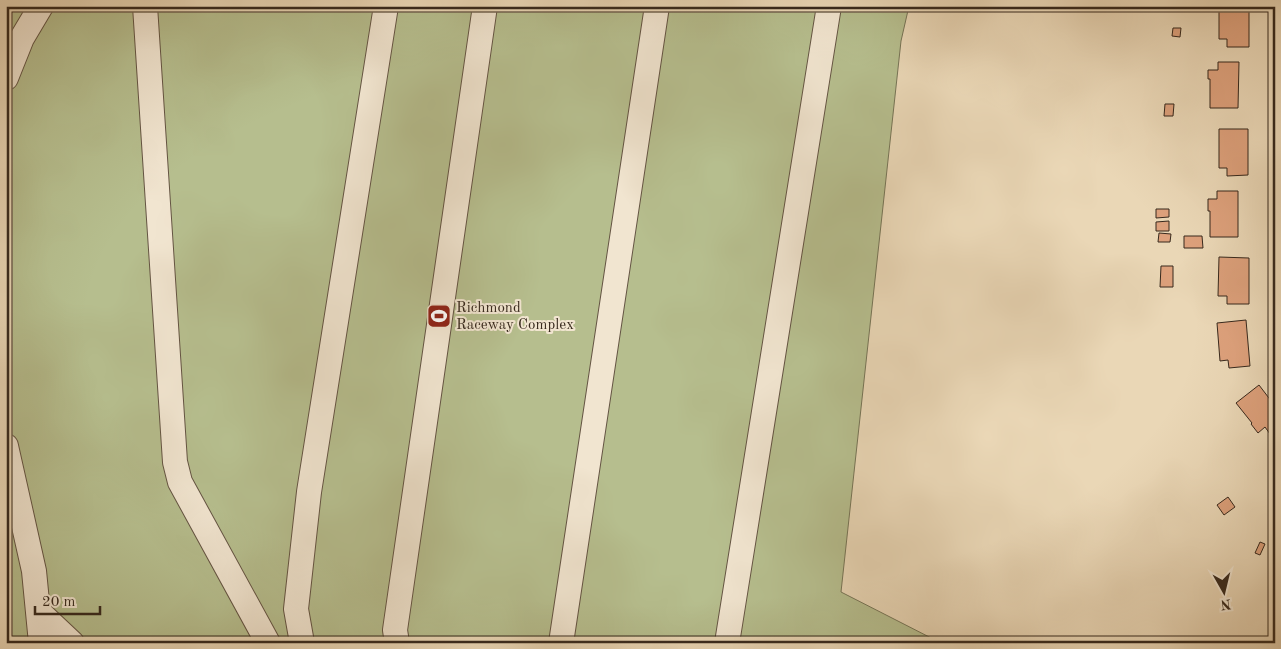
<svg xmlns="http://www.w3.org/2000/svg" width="1281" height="649" viewBox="0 0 1281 649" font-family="'Old Standard TT',serif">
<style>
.green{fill:#b6be8e;stroke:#767456}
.building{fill:#dda17c;stroke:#37291d}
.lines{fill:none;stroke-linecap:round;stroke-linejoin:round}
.minor-casing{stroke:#645443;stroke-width:26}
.minor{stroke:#f1e5d0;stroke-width:24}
.labels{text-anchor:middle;stroke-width:4;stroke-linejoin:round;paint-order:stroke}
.poi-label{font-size:15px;fill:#37291d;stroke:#f1e5d0;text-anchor:start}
</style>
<rect width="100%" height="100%" fill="#ead7b6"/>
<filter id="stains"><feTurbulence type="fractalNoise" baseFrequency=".004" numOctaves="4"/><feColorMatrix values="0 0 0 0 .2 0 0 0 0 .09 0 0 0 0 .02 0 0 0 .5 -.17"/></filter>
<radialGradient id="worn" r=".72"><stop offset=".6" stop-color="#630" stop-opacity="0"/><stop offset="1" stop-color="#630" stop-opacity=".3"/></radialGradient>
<path class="green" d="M 6,6 L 909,6 L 901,41 L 841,592 L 941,643 L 6,643 Z"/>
<path class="building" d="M 1219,6 L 1249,6 L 1249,47 L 1227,47 L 1227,39 L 1219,39 Z
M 1173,28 L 1181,28 L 1180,37 L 1172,36 Z
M 1218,62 L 1239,62 L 1238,108 L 1210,108 L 1210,79 L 1208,79 L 1208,70 L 1218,70 Z
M 1165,104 L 1174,104 L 1173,116 L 1164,116 Z
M 1219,129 L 1248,129 L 1248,175 L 1227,176 L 1227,168 L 1219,168 Z
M 1217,191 L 1238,191 L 1238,237 L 1210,237 L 1210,211 L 1208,211 L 1208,199 L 1217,199 Z
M 1156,209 L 1169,209 L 1169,217 L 1156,218 Z
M 1169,221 L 1169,231 L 1156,231 L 1156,222 Z
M 1159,233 L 1171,234 L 1170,242 L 1158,242 Z
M 1184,236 L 1202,236 L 1203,248 L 1184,248 Z
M 1219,257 L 1249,258 L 1249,304 L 1227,304 L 1227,296 L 1218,296 Z
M 1161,266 L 1173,266 L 1173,287 L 1160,287 Z
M 1246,320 L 1250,366 L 1229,368 L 1228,360 L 1220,361 L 1217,323 Z
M 1259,385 L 1275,406 L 1275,430 L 1270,434 L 1265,427 L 1258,433 L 1251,424 L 1252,423 L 1236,403 Z
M 1228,497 L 1235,507 L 1224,515 L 1217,505 Z
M 1260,542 L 1265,544 L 1260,555 L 1255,553 Z"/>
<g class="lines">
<g class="minor-casing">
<path id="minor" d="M 145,6 L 175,462 L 180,482 L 268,643
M 6,78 L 22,38 L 41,6
M 6,446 L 34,571 L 41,643
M 38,611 L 72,643
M 302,643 L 296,609 L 309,492 L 386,6
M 397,643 L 395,630 L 485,6
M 561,643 L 657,6
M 727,643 L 829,6"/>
</g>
<use href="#minor" class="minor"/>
</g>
<defs>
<g id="stadium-square" transform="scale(1.25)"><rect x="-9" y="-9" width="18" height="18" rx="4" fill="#8f2418" stroke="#f1e5d0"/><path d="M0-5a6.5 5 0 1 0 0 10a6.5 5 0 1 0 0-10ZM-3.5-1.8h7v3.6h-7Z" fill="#fff"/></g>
</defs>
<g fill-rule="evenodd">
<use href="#stadium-square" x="439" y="316"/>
</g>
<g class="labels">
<g class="poi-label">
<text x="456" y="312">Richmond<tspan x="456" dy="17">Raceway Complex</tspan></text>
</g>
</g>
<rect width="1281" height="649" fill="none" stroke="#ead7b6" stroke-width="25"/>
<rect x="8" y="8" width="1266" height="634" fill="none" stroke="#37291d" stroke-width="2.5"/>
<rect x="12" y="12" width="1256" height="624" fill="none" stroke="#37291d"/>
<g transform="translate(1224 592) rotate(172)" stroke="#f1e5d0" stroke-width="4" paint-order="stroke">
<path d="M0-4L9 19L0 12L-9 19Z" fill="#37291d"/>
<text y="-8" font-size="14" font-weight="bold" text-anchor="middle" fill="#37291d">N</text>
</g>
<path d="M35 606v8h65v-8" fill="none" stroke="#37291d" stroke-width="2.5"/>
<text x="42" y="606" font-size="15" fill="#37291d" stroke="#f1e5d0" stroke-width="4" paint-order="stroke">20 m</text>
<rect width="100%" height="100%" filter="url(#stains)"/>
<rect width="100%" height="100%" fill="url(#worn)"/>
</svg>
